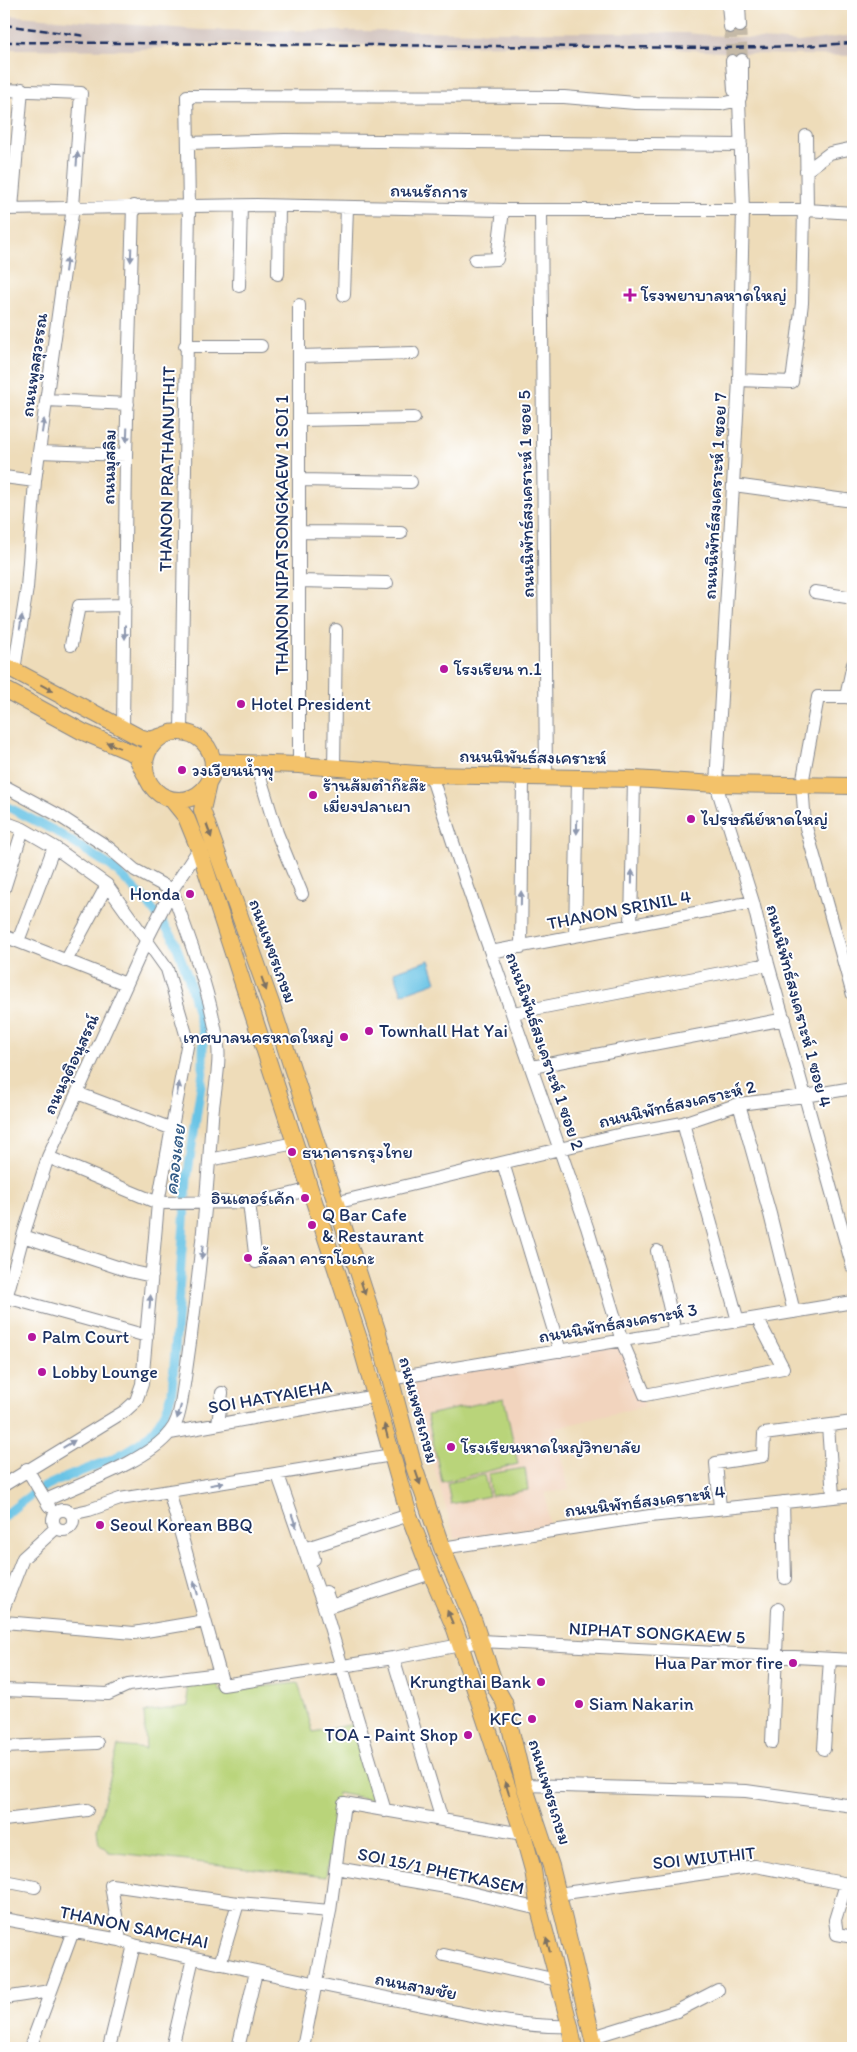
<svg xmlns="http://www.w3.org/2000/svg" width="857" height="2052" viewBox="0 0 857 2052" font-family="Itim,'Playpen Sans Thai',sans-serif">
<style>
.built{fill:#f2d4be}
.industrial{fill:#cfc0ba}
.green{fill:#b9d47a;stroke:#6a826c}
.water{fill:#67c3e5;stroke:#4179a2}
.lines{fill:none;stroke-linecap:round;stroke-linejoin:round}
.canal{stroke:#67c3e5;stroke-width:9}
.minor-tunnel{stroke:#c4b9a7;stroke-width:12;stroke-dasharray:12 6;stroke-linecap:butt}
.minor-casing{stroke:#84868c;stroke-width:14}
.major-casing{stroke:#84868c;stroke-width:18}
.minor{stroke:#fff;stroke-width:12}
.major{stroke:#f3c26a;stroke-width:16}
.rail{stroke:#1b2f5e;stroke-width:2.5;stroke-dasharray:8 4;stroke-linecap:butt}
.oneway{fill:#8d97ae}
.oneway2{fill:#7c7163}
.poi-dot{fill:#b5179e;stroke:#fff;stroke-width:2}
.labels{text-anchor:middle;stroke-width:4;stroke-linejoin:round;paint-order:stroke}
.street-label{font-size:18px;fill:#1b2f5e;stroke:#fff}
.poi-label{font-size:18px;fill:#1b2f5e;stroke:#fff;text-anchor:start}
.water-label{font-size:19px;font-style:italic;fill:#325b86;stroke:#fff}
</style>
<rect width="100%" height="100%" fill="#fff"/>
<filter id="ink" filterUnits="userSpaceOnUse"><feTurbulence type="fractalNoise" baseFrequency=".02" numOctaves="2"/><feDisplacementMap in="SourceGraphic" scale="10" xChannelSelector="R" yChannelSelector="G"/><feConvolveMatrix kernelMatrix="1 2 1 2 8 2 1 2 1" color-interpolation-filters="sRGB"/></filter>
<filter id="wash" filterUnits="userSpaceOnUse"><feTurbulence type="fractalNoise" baseFrequency=".0096" numOctaves="4" result="noise"/><feDisplacementMap in="SourceGraphic" scale="20" xChannelSelector="R" yChannelSelector="G"/><feGaussianBlur stdDeviation="1.12" result="paint"/><feColorMatrix in="noise" values="0 0 0 0 0 0 0 0 0 0 0 0 0 0 0 0 0 1.4 0 .05"/><feComposite in="paint" operator="in"/></filter>
<g filter="url(#wash)">
<rect width="100%" height="100%" fill="#eedcb9"/>
<path class="built" d="M 621,1340 L 644,1406 L 556,1428 L 569,1490 L 546,1493 L 549,1525 L 455,1539 L 408,1378 Z"/>
<path class="industrial" d="M 4,15 L 202,30 L 686,33 L 798,42 L 853,35 L 853,56 L 755,54 L 597,44 L 442,46 L 211,43 L 132,50 L 4,49 Z"/>
<path class="green" d="M 504,1398 L 518,1464 L 442,1482 L 427,1415 Z
M 525,1468 L 528,1490 L 491,1496 L 488,1474 Z
M 484,1475 L 489,1496 L 451,1504 L 447,1483 Z
M 216,1679 L 220,1691 L 298,1683 L 313,1732 L 354,1724 L 379,1801 L 338,1793 L 326,1877 L 109,1852 L 99,1843 L 97,1829 L 118,1746 L 146,1749 L 144,1712 L 189,1706 L 186,1683 Z"/>
<path class="water" d="M 429,960 L 436,982 L 402,994 L 394,972 Z"/>
<g class="lines">
<path class="canal" d="M 4,805 L 55,831 L 112,867 L 145,899 L 173,937 L 188,977 L 203,1033 L 203,1072 L 187,1179 L 172,1393 C 156,1455 99,1461 48,1485 C 32,1492 18,1505 4,1516"/>
</g>
</g>
<g filter="url(#ink)">
<g class="lines">
<path class="minor-tunnel" d="M 740,26 L 742,60
M 730,27 L 732,61"/>
<g class="minor-casing">
<path id="minor" d="M 728,4 L 730,27
M 739,4 L 740,26
M 732,61 L 734,90 L 739,100 L 743,210 L 739,380 L 716,784 L 753,902 L 768,964 L 853,1268
M 4,90 L 81,93 L 73,207 L 35,481 L 27,588 L 14,670
M 740,98 L 742,90 L 742,60
M 806,136 L 807,210
M 189,143 L 285,140 L 741,145
M 806,171 L 830,153 L 849,149
M 12,208 L 22,89
M 4,209 L 256,205 L 503,210 L 807,210 L 853,213
M 541,210 L 546,778
M 475,260 L 497,259 L 503,210
M 278,274 L 279,206
M 239,286 L 241,206
M 344,295 L 347,207
M 299,305 L 299,765
M 185,346 L 261,346
M 300,356 L 413,353
M 739,380 L 792,382 L 802,303 L 804,210
M 47,400 L 128,404
M 300,420 L 414,418
M 39,452 L 126,455
M 4,477 L 35,481
M 300,480 L 411,482
M 734,485 L 853,501
M 300,532 L 401,533
M 299,581 L 387,583
M 815,592 L 853,598
M 71,645 L 79,606 L 125,605
M 853,664 L 846,697 L 853,698
M 846,697 L 818,697 L 802,784 L 805,824 L 853,995
M 123,729 L 126,455 L 133,206
M 181,732 L 189,206 L 187,96 L 564,97 L 635,103 L 721,104 L 739,100
M 256,764 L 277,833 L 302,894
M 334,768 L 336,630
M 431,775 L 466,882 L 587,1227 L 622,1341 L 645,1395 L 783,1368 L 757,1318
M 4,786 L 58,815 L 109,848 L 135,870 L 172,890 C 190,942 211,992 218,1046 C 221,1065 213,1098 212,1118 C 206,1214 196,1309 181,1404 C 179,1414 177,1424 170,1432 C 148,1461 80,1484 46,1500
M 4,822 L 23,829 L 54,847 L 107,885 L 167,969 L 188,1041 L 158,1203 L 142,1384 L 136,1401 L 125,1411 L 4,1485
M 4,889 L 23,829
M 631,925 L 634,779
M 4,936 L 126,984
M 575,936 L 578,779
M 18,941 L 54,847
M 521,947 L 523,778
M 491,952 L 753,902
M 66,961 L 107,885
M 513,1013 L 768,964
M 532,1067 L 785,1019
M 77,1093 L 170,1128
M 739,1104 L 770,1214 L 794,1312
M 683,1123 L 738,1321
M 48,1157 L 158,1203 L 249,1202 L 268,1200 L 311,1189
M 209,1160 L 295,1143
M 503,1163 L 560,1351
M 249,1202 L 256,1262
M 335,1203 L 622,1134 L 683,1123 L 739,1104 L 805,1096 L 853,1088
M 23,1236 L 129,1271 L 152,1276
M 657,1251 L 675,1332
M 6,1297 L 147,1336
M 4,1306 L 23,1236 L 48,1157 L 147,939 L 172,890 L 199,849
M 389,1379 L 853,1302
M 218,1424 L 222,1393
M 828,1426 L 833,1496
M 170,1433 L 376,1396
M 27,1469 L 49,1506
M 278,1475 L 325,1610 L 385,1811
M 169,1491 L 223,1685 L 393,1658 L 481,1641 L 853,1660
M 783,1502 L 785,1578
M 720,1508 L 716,1463 L 763,1456 L 764,1434 L 853,1422
M53 1520a10 10 0 1 1 20 0a10 10 0 1 1-20 0Z
M 71,1514 L 89,1510 L 120,1499 L 392,1455
M 442,1548 L 650,1516 L 853,1495
M 314,1559 L 310,1547 L 409,1515
M 326,1592 L 331,1606 L 431,1573
M 4,1607 L 23,1558 L 56,1528
M 4,1622 L 134,1633 L 205,1621
M 393,1658 L 442,1820
M 4,1690 L 108,1694 L 128,1685 L 220,1674
M 772,1742 L 778,1609
M 4,1747 L 97,1743
M 824,1749 L 830,1659
M 524,1785 L 746,1791 L 853,1806
M 4,1820 L 87,1810
M 336,1868 L 446,1887 L 539,1909
M 4,1881 L 35,1887
M 846,1884 L 835,1920 L 837,1934 L 853,1937
M 558,1894 L 755,1866 L 853,1885
M 4,1919 L 120,1940 L 134,1945 C 227,1965 319,1985 413,2003 C 464,2013 518,2028 570,2026
M 120,1940 L 111,1885 L 238,1903 L 330,1911
M 444,1955 L 557,1980
M 220,1964 L 238,1903
M 4,1998 L 50,1991
M 593,2037 L 677,2011 L 718,1990
M 30,2048 L 73,1931
M 109,2048 L 134,1945
M 172,2048 L 193,1958
M 238,2048 L 256,1972
M 303,2048 L 330,1911 L 344,1803 L 523,1834"/>
</g>
<g class="major-casing">
<path id="major" d="M 4,665 L 139,737 L 150,740 L 162,736
M 4,689 L 83,732 L 135,754 L 145,774
M145 766a34 34 0 1 1 68 0a34 34 0 1 1-68 0Z
M 213,762 L 299,765 L 431,775 L 634,779 L 716,784 L 853,786
M 208,784 L 202,810 L 273,1009 L 378,1333 L 414,1467 L 442,1548 L 474,1622 L 496,1688 L 504,1702 L 524,1785 L 551,1866 L 595,2048
M 173,801 L 186,817 L 199,849 L 359,1339 L 409,1515 L 431,1573 L 455,1629 L 523,1834 L 533,1870 L 539,1909 L 570,2026 L 574,2048"/>
</g>
<use href="#minor" class="minor"/>
<use href="#major" class="major"/>
<path class="rail" d="M 4,25 L 86,36
M 4,42 L 723,48 L 801,46 L 853,43"/>
</g>
<defs><path id="oneway-solid" d="M-6-.8H1V-3.2L6.5 0L1 3.2V.8H-6Z" transform="scale(1.25)"/></defs>
<g class="oneway">
<use href="#oneway-solid" transform="translate(77 159) rotate(-86)"/>
<use href="#oneway-solid" transform="translate(131 255) rotate(92)"/>
<use href="#oneway-solid" transform="translate(66 265) rotate(-82)"/>
<use href="#oneway-solid" transform="translate(43 426) rotate(-81)"/>
<use href="#oneway-solid" transform="translate(127 435) rotate(92)"/>
<use href="#oneway-solid" transform="translate(21 622) rotate(-81)"/>
<use href="#oneway-solid" transform="translate(125 632) rotate(90)"/>
<use href="#oneway-solid" transform="translate(577 827) rotate(91)"/>
<use href="#oneway-solid" transform="translate(632 877) rotate(-89)"/>
<use href="#oneway-solid" transform="translate(521 898) rotate(-89)"/>
<use href="#oneway-solid" transform="translate(178 1089) rotate(-79)"/>
<use href="#oneway-solid" transform="translate(202 1252) rotate(96)"/>
<use href="#oneway-solid" transform="translate(150 1302) rotate(-85)"/>
<use href="#oneway-solid" transform="translate(179 1412) rotate(106)"/>
<use href="#oneway-solid" transform="translate(69 1444) rotate(-31)"/>
<use href="#oneway-solid" transform="translate(217 1484) rotate(-9)"/>
<use href="#oneway-solid" transform="translate(294 1521) rotate(71)"/>
<use href="#oneway-solid" transform="translate(196 1588) rotate(-105)"/>
</g>
<g class="oneway2">
<use href="#oneway-solid" transform="translate(47 688) rotate(28)"/>
<use href="#oneway-solid" transform="translate(113 745) rotate(-157)"/>
<use href="#oneway-solid" transform="translate(209 831) rotate(70)"/>
<use href="#oneway-solid" transform="translate(264 984) rotate(70)"/>
<use href="#oneway-solid" transform="translate(363 1288) rotate(72)"/>
<use href="#oneway-solid" transform="translate(386 1431) rotate(-105)"/>
<use href="#oneway-solid" transform="translate(418 1478) rotate(71)"/>
<use href="#oneway-solid" transform="translate(450 1617) rotate(-113)"/>
<use href="#oneway-solid" transform="translate(507 1788) rotate(-108)"/>
<use href="#oneway-solid" transform="translate(548 1945) rotate(-105)"/>
</g>
</g>
<g class="poi-dot">
<path d="M627.5 287.5h5v5h5v5h-5v5h-5v-5h-5v-5h5z"/>
<circle cx="444" cy="669" r="5"/>
<circle cx="241" cy="704" r="5"/>
<circle cx="182" cy="770" r="5"/>
<circle cx="313" cy="795" r="5"/>
<circle cx="691" cy="819" r="5"/>
<circle cx="190" cy="894" r="5"/>
<circle cx="369" cy="1031" r="5"/>
<circle cx="344" cy="1037" r="5"/>
<circle cx="292" cy="1152" r="5"/>
<circle cx="305" cy="1198" r="5"/>
<circle cx="312" cy="1225" r="5"/>
<circle cx="248" cy="1258" r="5"/>
<circle cx="32" cy="1337" r="5"/>
<circle cx="42" cy="1372" r="5"/>
<circle cx="451" cy="1447" r="5"/>
<circle cx="100" cy="1525" r="5"/>
<circle cx="793" cy="1663" r="5"/>
<circle cx="541" cy="1682" r="5"/>
<circle cx="579" cy="1704" r="5"/>
<circle cx="532" cy="1719" r="5"/>
<circle cx="468" cy="1735" r="5"/>
</g>
<g class="labels">
<g class="street-label">
<text transform="translate(429 191) rotate(1)" y="6">ถนนรัถการ</text>
<text transform="translate(34 365) rotate(-82)" y="6">ถนนพูลสุวรรณ</text>
<text transform="translate(109 467) rotate(-89)" y="6">ถนนมุสลิม</text>
<text transform="translate(167 469) rotate(-89)" y="6">THANON PRATHANUTHIT</text>
<text transform="translate(526 494) rotate(-91)" y="6">ถนนนิพัทธ์สงเคราะห์ 1 ซอย 5</text>
<text transform="translate(715 496) rotate(-87)" y="6">ถนนนิพัทธ์สงเคราะห์ 1 ซอย 7</text>
<text transform="translate(282 535) rotate(-90)" y="6">THANON NIPATSONGKAEW 1 SOI 1</text>
<text transform="translate(533 757) rotate(1)" y="6">ถนนนิพันธ์สงเคราะห์</text>
<text transform="translate(619 910) rotate(-11)" y="6">THANON SRINIL 4</text>
<text transform="translate(273 951) rotate(70)" y="6">ถนนเพชรเกษม</text>
<text transform="translate(799 1006) rotate(75)" y="6">ถนนนิพัทธ์สงเคราะห์ 1 ซอย 4</text>
<text transform="translate(545 1051) rotate(71)" y="6">ถนนนิพันธ์สงเคราะห์ 1 ซอย 2</text>
<text transform="translate(71 1064) rotate(-65)" y="6">ถนนจุติอนุสรณ์</text>
<text transform="translate(677 1104) rotate(-13)" y="6">ถนนนิพัทธ์สงเคราะห์ 2</text>
<text transform="translate(618 1323) rotate(-10)" y="6">ถนนนิพัทธ์สงเคราะห์ 3</text>
<text transform="translate(270 1397) rotate(-10)" y="6">SOI HATYAIEHA</text>
<text transform="translate(419 1410) rotate(75)" y="6">ถนนเพชรเกษม</text>
<text transform="translate(645 1501) rotate(-7)" y="6">ถนนนิพัทธ์สงเคราะห์ 4</text>
<text transform="translate(657 1633) rotate(3)" y="6">NIPHAT SONGKAEW 5</text>
<text transform="translate(550 1792) rotate(73)" y="6">ถนนเพชรเกษม</text>
<text transform="translate(704 1858) rotate(-6)" y="6">SOI WIUTHIT</text>
<text transform="translate(441 1871) rotate(12)" y="6">SOI 15/1 PHETKASEM</text>
<text transform="translate(134 1927) rotate(12)" y="6">THANON SAMCHAI</text>
<text transform="translate(416 1986) rotate(11)" y="6">ถนนสามชัย</text>
</g>
<g class="poi-label">
<text x="641" y="301">โรงพยาบาลหาดใหญ่</text>
<text x="454" y="675">โรงเรียน ท.1</text>
<text x="251" y="710">Hotel President</text>
<text x="192" y="776">วงเวียนน้ำพุ</text>
<text x="323" y="791">ร้านส้มตำก๊ะส๊ะ<tspan x="323" dy="21">เมี่ยงปลาเผา</tspan></text>
<text x="701" y="825">ไปรษณีย์หาดใหญ่</text>
<text x="180" y="900" text-anchor="end">Honda</text>
<text x="379" y="1037">Townhall Hat Yai</text>
<text x="334" y="1043" text-anchor="end">เทศบาลนครหาดใหญ่</text>
<text x="302" y="1158">ธนาคารกรุงไทย</text>
<text x="295" y="1204" text-anchor="end">อินเตอร์เค้ก</text>
<text x="322" y="1221">Q Bar Cafe<tspan x="322" dy="21">&amp; Restaurant</tspan></text>
<text x="258" y="1264">ลั้ลลา คาราโอเกะ</text>
<text x="42" y="1343">Palm Court</text>
<text x="52" y="1378">Lobby Lounge</text>
<text x="461" y="1453">โรงเรียนหาดใหญ่วิทยาลัย</text>
<text x="110" y="1531">Seoul Korean BBQ</text>
<text x="783" y="1669" text-anchor="end">Hua Par mor fire</text>
<text x="531" y="1688" text-anchor="end">Krungthai Bank</text>
<text x="589" y="1710">Siam Nakarin</text>
<text x="522" y="1725" text-anchor="end">KFC</text>
<text x="458" y="1741" text-anchor="end">TOA - Paint Shop</text>
</g>
<g class="water-label">
<text transform="translate(174 1160) rotate(-83)" y="7">คลองเตย</text>
</g>
</g>
<rect width="857" height="2052" fill="none" stroke="#fff" stroke-width="20"/>
</svg>
